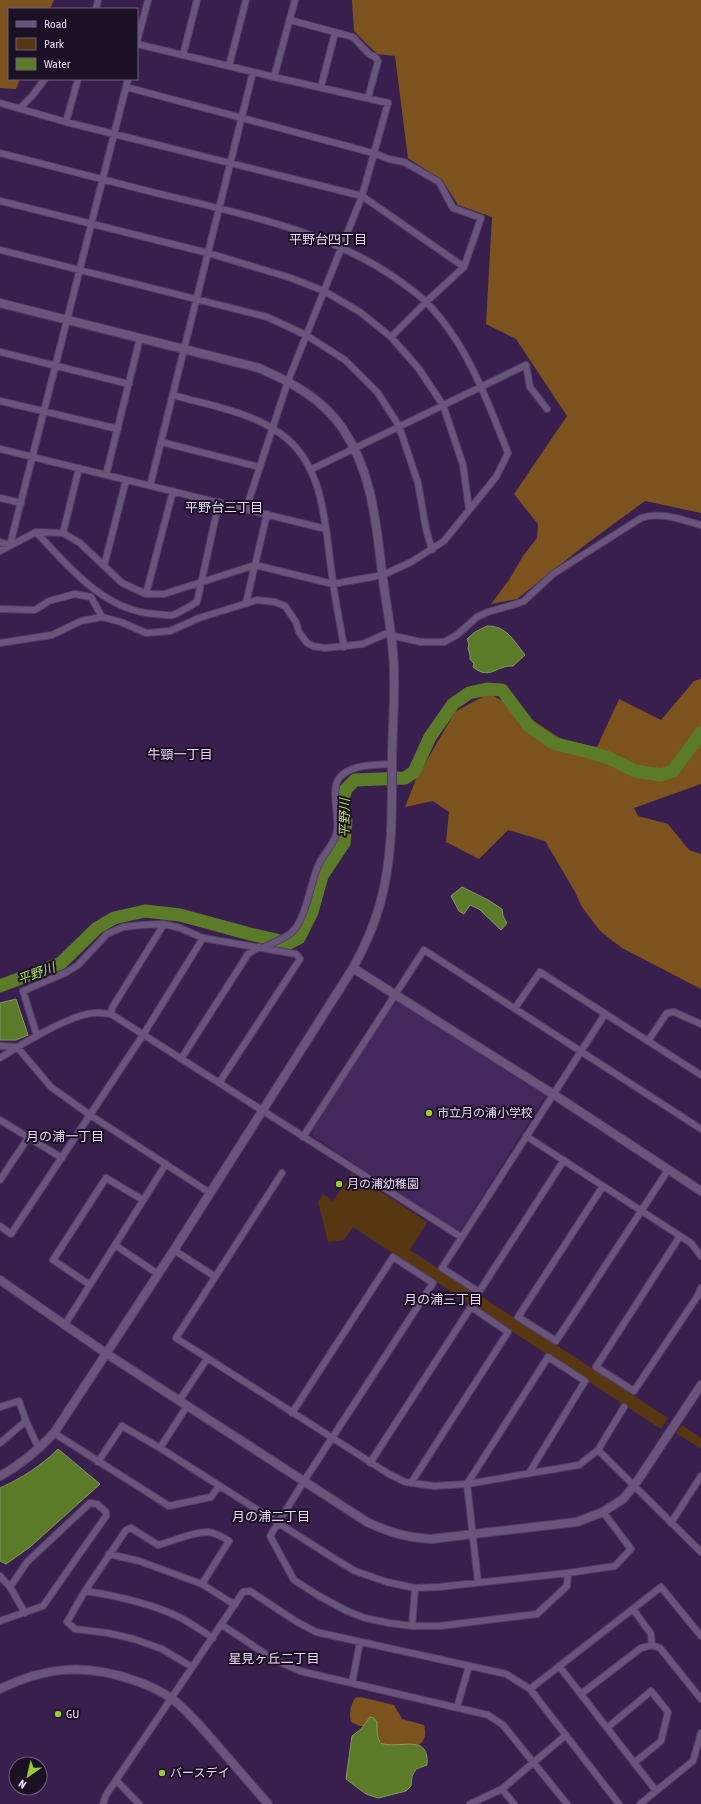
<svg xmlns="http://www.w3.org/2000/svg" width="701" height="1804" viewBox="0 0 701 1804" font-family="'Asap Condensed','Noto Sans JP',sans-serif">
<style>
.built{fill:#44275c}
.green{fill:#563712}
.forest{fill:#7c521f}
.water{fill:#5c7b29;stroke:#859766}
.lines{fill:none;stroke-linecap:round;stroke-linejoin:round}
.river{stroke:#5c7b29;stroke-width:13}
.minor-casing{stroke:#553c68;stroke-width:8}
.tertiary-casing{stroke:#553c68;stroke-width:10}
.minor{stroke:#69557c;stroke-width:6}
.tertiary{stroke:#69557c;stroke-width:8}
.poi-dot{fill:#97cc38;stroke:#1b1024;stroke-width:1.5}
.labels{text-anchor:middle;stroke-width:4;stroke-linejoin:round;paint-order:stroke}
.poi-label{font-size:12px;fill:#e5d7f4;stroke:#1b1024;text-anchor:start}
.neighbourhood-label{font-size:13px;fill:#e5d7f4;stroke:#1b1024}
.water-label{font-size:13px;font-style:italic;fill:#ade159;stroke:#1b1024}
</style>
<rect width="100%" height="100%" fill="#391f4d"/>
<path class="built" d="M 399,999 L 546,1095 L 461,1230 L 458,1232 L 314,1137 L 312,1131 L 394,1000 Z"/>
<path class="green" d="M 352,1173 L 427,1222 L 410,1250 L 668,1418 L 661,1429 L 353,1227 L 344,1240 L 328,1242 L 318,1202 L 323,1194 L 333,1201 Z
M 682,1425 L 701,1438 L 701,1449 L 676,1433 Z"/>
<path class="forest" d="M 0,0 L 54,0 L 50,9 L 9,9 L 9,79 L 20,79 L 16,89 L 0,88 Z
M 352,0 L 701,0 L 701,513 L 645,501 L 589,542 L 517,599 L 491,604 L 509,580 L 523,556 L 537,538 L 538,524 L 514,494 L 567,416 L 516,339 L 486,324 L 492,217 L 458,205 L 443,181 L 408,158 L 395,56 L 377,54 L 354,31 Z
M 701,679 L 701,784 L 634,808 L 638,816 L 668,824 L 689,850 L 701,854 L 701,989 L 622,948 L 600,931 L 582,907 L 574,890 L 545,841 L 508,830 L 479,859 L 446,842 L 449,812 L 433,801 L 405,807 L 416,779 L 455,712 L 489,693 L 516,709 L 564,741 L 597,747 L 619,699 L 661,720 L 694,681 Z
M 360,1697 L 394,1705 L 402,1719 L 424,1725 C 432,1756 394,1749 377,1742 L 372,1726 L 360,1726 L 351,1722 C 349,1712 350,1707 355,1698 Z"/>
<path class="water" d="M 487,626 C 507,626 513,640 525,655 L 513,666 C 496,665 490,681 473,667 L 474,664 L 470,659 L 470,655 L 468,648 L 469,644 L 467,639 L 475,632 Z
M 462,887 L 488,900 L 502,909 L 503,916 L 507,923 L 501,930 L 479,909 L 470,905 L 464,914 L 459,911 L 451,896 Z
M 16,999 L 28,1035 L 16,1040 L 0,1040 L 0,1003 Z
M 58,1449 L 100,1484 L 30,1547 L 6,1564 L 0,1561 L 0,1488 C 22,1478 41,1466 58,1449 Z
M 370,1717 L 374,1718 L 377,1722 L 377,1734 L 380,1743 C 399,1750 430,1732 427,1765 L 416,1769 L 412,1776 L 411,1786 L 406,1791 L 378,1798 L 366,1794 L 346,1779 L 352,1736 L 361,1729 Z"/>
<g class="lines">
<path class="river" d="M 0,986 L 61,963 L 97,928 L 114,918 L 145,911 L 180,915 L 250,934 L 289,943 L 299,938 L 312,912 L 322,876 L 344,843 L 346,821 L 342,802 L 346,789 L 355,780 L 405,778 L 414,772 L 430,737 L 453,704 L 469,693 L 487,689 L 502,690 L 529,726 L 553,743 L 593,753 L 611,759 L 635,771 L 661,775 L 673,771 L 701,733"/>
<g class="minor-casing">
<path id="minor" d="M 96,9 L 98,0
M 290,20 L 353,37 L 369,54 L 375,57 L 378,61 L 368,98
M 137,42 L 148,0
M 137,44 L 274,77 L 388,103 L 362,196 L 288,381 L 246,509
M 183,55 L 197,0
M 229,66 L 246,0
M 274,77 L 295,0
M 126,87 L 373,153 L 389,159 L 404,162 L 439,182 L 453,208 L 481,218 L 464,267 L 426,302 L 391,337
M 321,87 L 335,33
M 0,103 L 66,122 L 362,196 L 464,267
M 20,108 L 32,96 L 45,79
M 66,122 L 78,79
M 0,153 C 52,166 104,180 156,193 C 239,213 331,231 401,282 C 409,288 418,294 426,302 C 467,343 487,400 508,453 L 496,477 L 444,541 L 411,562 L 383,575 L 333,584 L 255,565 L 164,594 L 146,594 L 122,583 L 80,543 L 63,533 L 36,532 L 0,551
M 0,201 L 208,253 L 291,278 L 324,291 L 360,312 L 391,337 L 419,369 L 443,405 L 463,465 L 469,509
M 0,250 L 267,317 L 306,335 L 345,360 L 378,393 L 399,426 L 418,483 L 426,529 L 432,550
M 0,352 L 129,384
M 173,395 C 207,405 252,412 281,434 C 325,465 325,527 332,575 C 335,600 340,623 344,647
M 0,401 L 118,429
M 161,442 L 259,467
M 0,449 L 326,529
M 310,470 L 526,365 L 530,387 L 547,409
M 106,475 L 140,338
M 150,486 L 253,72
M 0,498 L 21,503
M 36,532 C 68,566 104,611 155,614 C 160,614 168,616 173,615 C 181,612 190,606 197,602 L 219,502
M 63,533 L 79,468
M 0,542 L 10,545 L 128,79
M 104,566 L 126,480
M 146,594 L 173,491
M 246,603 L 267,514
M 0,609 L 35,610 L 49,601 L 75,594 L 91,597 L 102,617
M 0,643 L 52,635 L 81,621 L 102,617 L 121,622 L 146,633 L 170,631 L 199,618 L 257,600 L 275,602 L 285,606 L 296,622 L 299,632 L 307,643 L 313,646 L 325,648 L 363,644 L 385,634 L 421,642 L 444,642 L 457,635 L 477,617 L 488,612 L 516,604 L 524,601 L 553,574 L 641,518 C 662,511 681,520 701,525
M 264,947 C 272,943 284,939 291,933 C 306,920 310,884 318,866 C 323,854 335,844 337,831 C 339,818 332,792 337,782 C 345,764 375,765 392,764
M 515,1008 L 540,972 L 701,1075
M 111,1014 L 112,1008 L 164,924
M 37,1036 L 23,991 L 67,972 L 78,965 L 107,934 L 123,927 L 142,925 L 164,924 L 180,928 L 203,938 L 296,954 L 300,959 L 219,1083
M 648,1041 L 667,1013 L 674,1012 L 701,1024
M 0,1046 L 17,1047 L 51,1087 L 90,1115 L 210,1193
M 0,1058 C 22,1044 70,1014 95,1013 C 100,1012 106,1014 111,1014 L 461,1237
M 181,1059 L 248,954 L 259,947
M 0,1120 L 62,1158
M 526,1136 L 691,1243 L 701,1256
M 303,1137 L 424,950 L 701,1129
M 564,1160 L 479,1292 L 442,1268 L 605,1014
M 282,1173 L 176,1338 L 389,1474 L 405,1482 L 434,1486 L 467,1484 L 579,1465 L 598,1450 L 624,1407
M 0,1180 L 28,1138
M 603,1186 L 518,1317 L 556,1341 L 668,1170
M 0,1226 L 11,1234 L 143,1035 L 203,938
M 680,1236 L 596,1367 L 634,1391 L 697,1297 L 701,1288
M 115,1245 L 158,1274
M 174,1250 L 214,1276
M 90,1285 L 53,1260 L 106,1178 L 143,1200
M 64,1326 L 166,1164
M 179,1401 L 207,1359
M 0,1407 L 19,1401 L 26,1421
M 292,1413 L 393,1257 L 433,1283 L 304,1481 L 270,1536 L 294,1580 L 319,1596 L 347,1611 L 365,1618 L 389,1623 L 412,1626 L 440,1626 L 537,1614 L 567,1586 L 568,1573
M 54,1433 L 169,1506 L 211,1497 L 219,1486
M 0,1443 L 26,1421 L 39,1449
M 160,1448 L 187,1406
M 598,1450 L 701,1552
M 98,1462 L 122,1426 L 160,1448 L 335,1559 L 355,1571 L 387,1582 L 415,1588 L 439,1587 L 568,1573 L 615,1566 L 631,1549 L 603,1512
M 370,1463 L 471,1307 L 508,1332 L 411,1483
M 671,1523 L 701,1476
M 109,1554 L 139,1561 L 202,1584 L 235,1605
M 0,1576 L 10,1587 L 25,1613
M 478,1582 L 467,1484 L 548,1357 L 585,1381 L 529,1473
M 85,1591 C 118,1596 151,1603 181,1618 C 192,1624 202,1631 213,1638
M 633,1609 L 651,1634 L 652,1645
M 0,1621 L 43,1606 L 106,1516 L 106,1512 L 97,1504 L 90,1503 L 27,1562 L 10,1587
M 222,1625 L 273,1659 L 300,1671 L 488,1715 L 503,1725 L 567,1804
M 412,1626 L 415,1588
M 559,1666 L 656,1791
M 192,1667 L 162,1649 L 134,1639 L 108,1633 L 75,1629 L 67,1622 L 85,1591 L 126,1530 L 131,1528 L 158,1545 C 174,1541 192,1532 208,1532 C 216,1533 223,1537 229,1541 L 202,1584
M 352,1683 L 360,1642
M 530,1689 L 661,1587 L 701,1636
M 581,1694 L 641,1648 L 652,1645 L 660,1648 L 701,1699
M 457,1707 L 469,1666
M 607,1728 L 651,1691 L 668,1712 L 661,1741 L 634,1763
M 116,1780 L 139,1804
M 502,1789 L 514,1804
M 103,1804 L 106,1795 L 243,1592 L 250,1591 L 297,1622 L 316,1632 L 506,1674 L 530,1689 L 619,1804
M 470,1804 L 502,1789 L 566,1735
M 640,1804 L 693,1761 L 701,1733"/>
</g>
<g class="tertiary-casing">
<path id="tertiary" d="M 0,303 L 259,368 C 291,382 323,399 343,429 C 372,472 376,522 382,572 C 386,606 394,639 394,673 C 395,703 392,733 392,763 C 392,810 393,858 380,904 C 374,926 364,948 353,968 L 174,1250 L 54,1433 C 38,1450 21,1465 0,1476
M 353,968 L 553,1094 L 701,1191
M 0,1280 L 107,1354 L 367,1522 C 391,1533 405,1537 431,1539 L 577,1522 L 603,1512 L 623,1499 L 634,1486 L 701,1385
M 0,1689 C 45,1667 85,1663 133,1680 C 146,1684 159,1690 171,1698 C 186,1709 198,1724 210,1737 C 229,1759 249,1782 268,1804"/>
</g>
<use href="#minor" class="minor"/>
<use href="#tertiary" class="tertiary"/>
</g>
<g class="poi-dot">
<circle cx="429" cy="1113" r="4"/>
<circle cx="339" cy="1184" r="4"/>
<circle cx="58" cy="1714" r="4"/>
<circle cx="162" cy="1773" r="4"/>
</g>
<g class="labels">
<g class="poi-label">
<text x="437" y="1117">市立月の浦小学校</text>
<text x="347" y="1188">月の浦幼稚園</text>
<text x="66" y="1718">GU</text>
<text x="170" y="1777">バースデイ</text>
</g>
<g class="neighbourhood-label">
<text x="328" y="244">平野台四丁目</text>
<text x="224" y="512">平野台三丁目</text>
<text x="180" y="759">牛頸一丁目</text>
<text x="65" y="1141">月の浦一丁目</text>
<text x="443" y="1304">月の浦三丁目</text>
<text x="271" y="1521">月の浦二丁目</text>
<text x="274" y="1663">星見ヶ丘二丁目</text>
</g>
<g class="water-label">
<text transform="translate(344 818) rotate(-89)" y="5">平野川</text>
<text transform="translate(36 973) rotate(-20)" y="5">平野川</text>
</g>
</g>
<rect x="8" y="8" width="130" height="72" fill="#1b1024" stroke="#6c6077"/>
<rect x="16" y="21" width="20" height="6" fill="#69557c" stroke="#6c6077"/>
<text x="44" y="28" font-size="12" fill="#e5d7f4">Road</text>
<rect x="16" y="38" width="20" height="12" fill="#563712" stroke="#6c6077"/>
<text x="44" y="48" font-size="12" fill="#e5d7f4">Park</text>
<rect x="16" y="58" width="20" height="12" fill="#5c7b29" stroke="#6c6077"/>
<text x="44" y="68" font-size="12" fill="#e5d7f4">Water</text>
<g transform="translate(28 1776) rotate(214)"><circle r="19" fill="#1b1024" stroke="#6c6077"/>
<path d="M0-3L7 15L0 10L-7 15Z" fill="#97cc38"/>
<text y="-6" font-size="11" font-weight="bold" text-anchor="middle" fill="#e5d7f4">N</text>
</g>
</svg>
